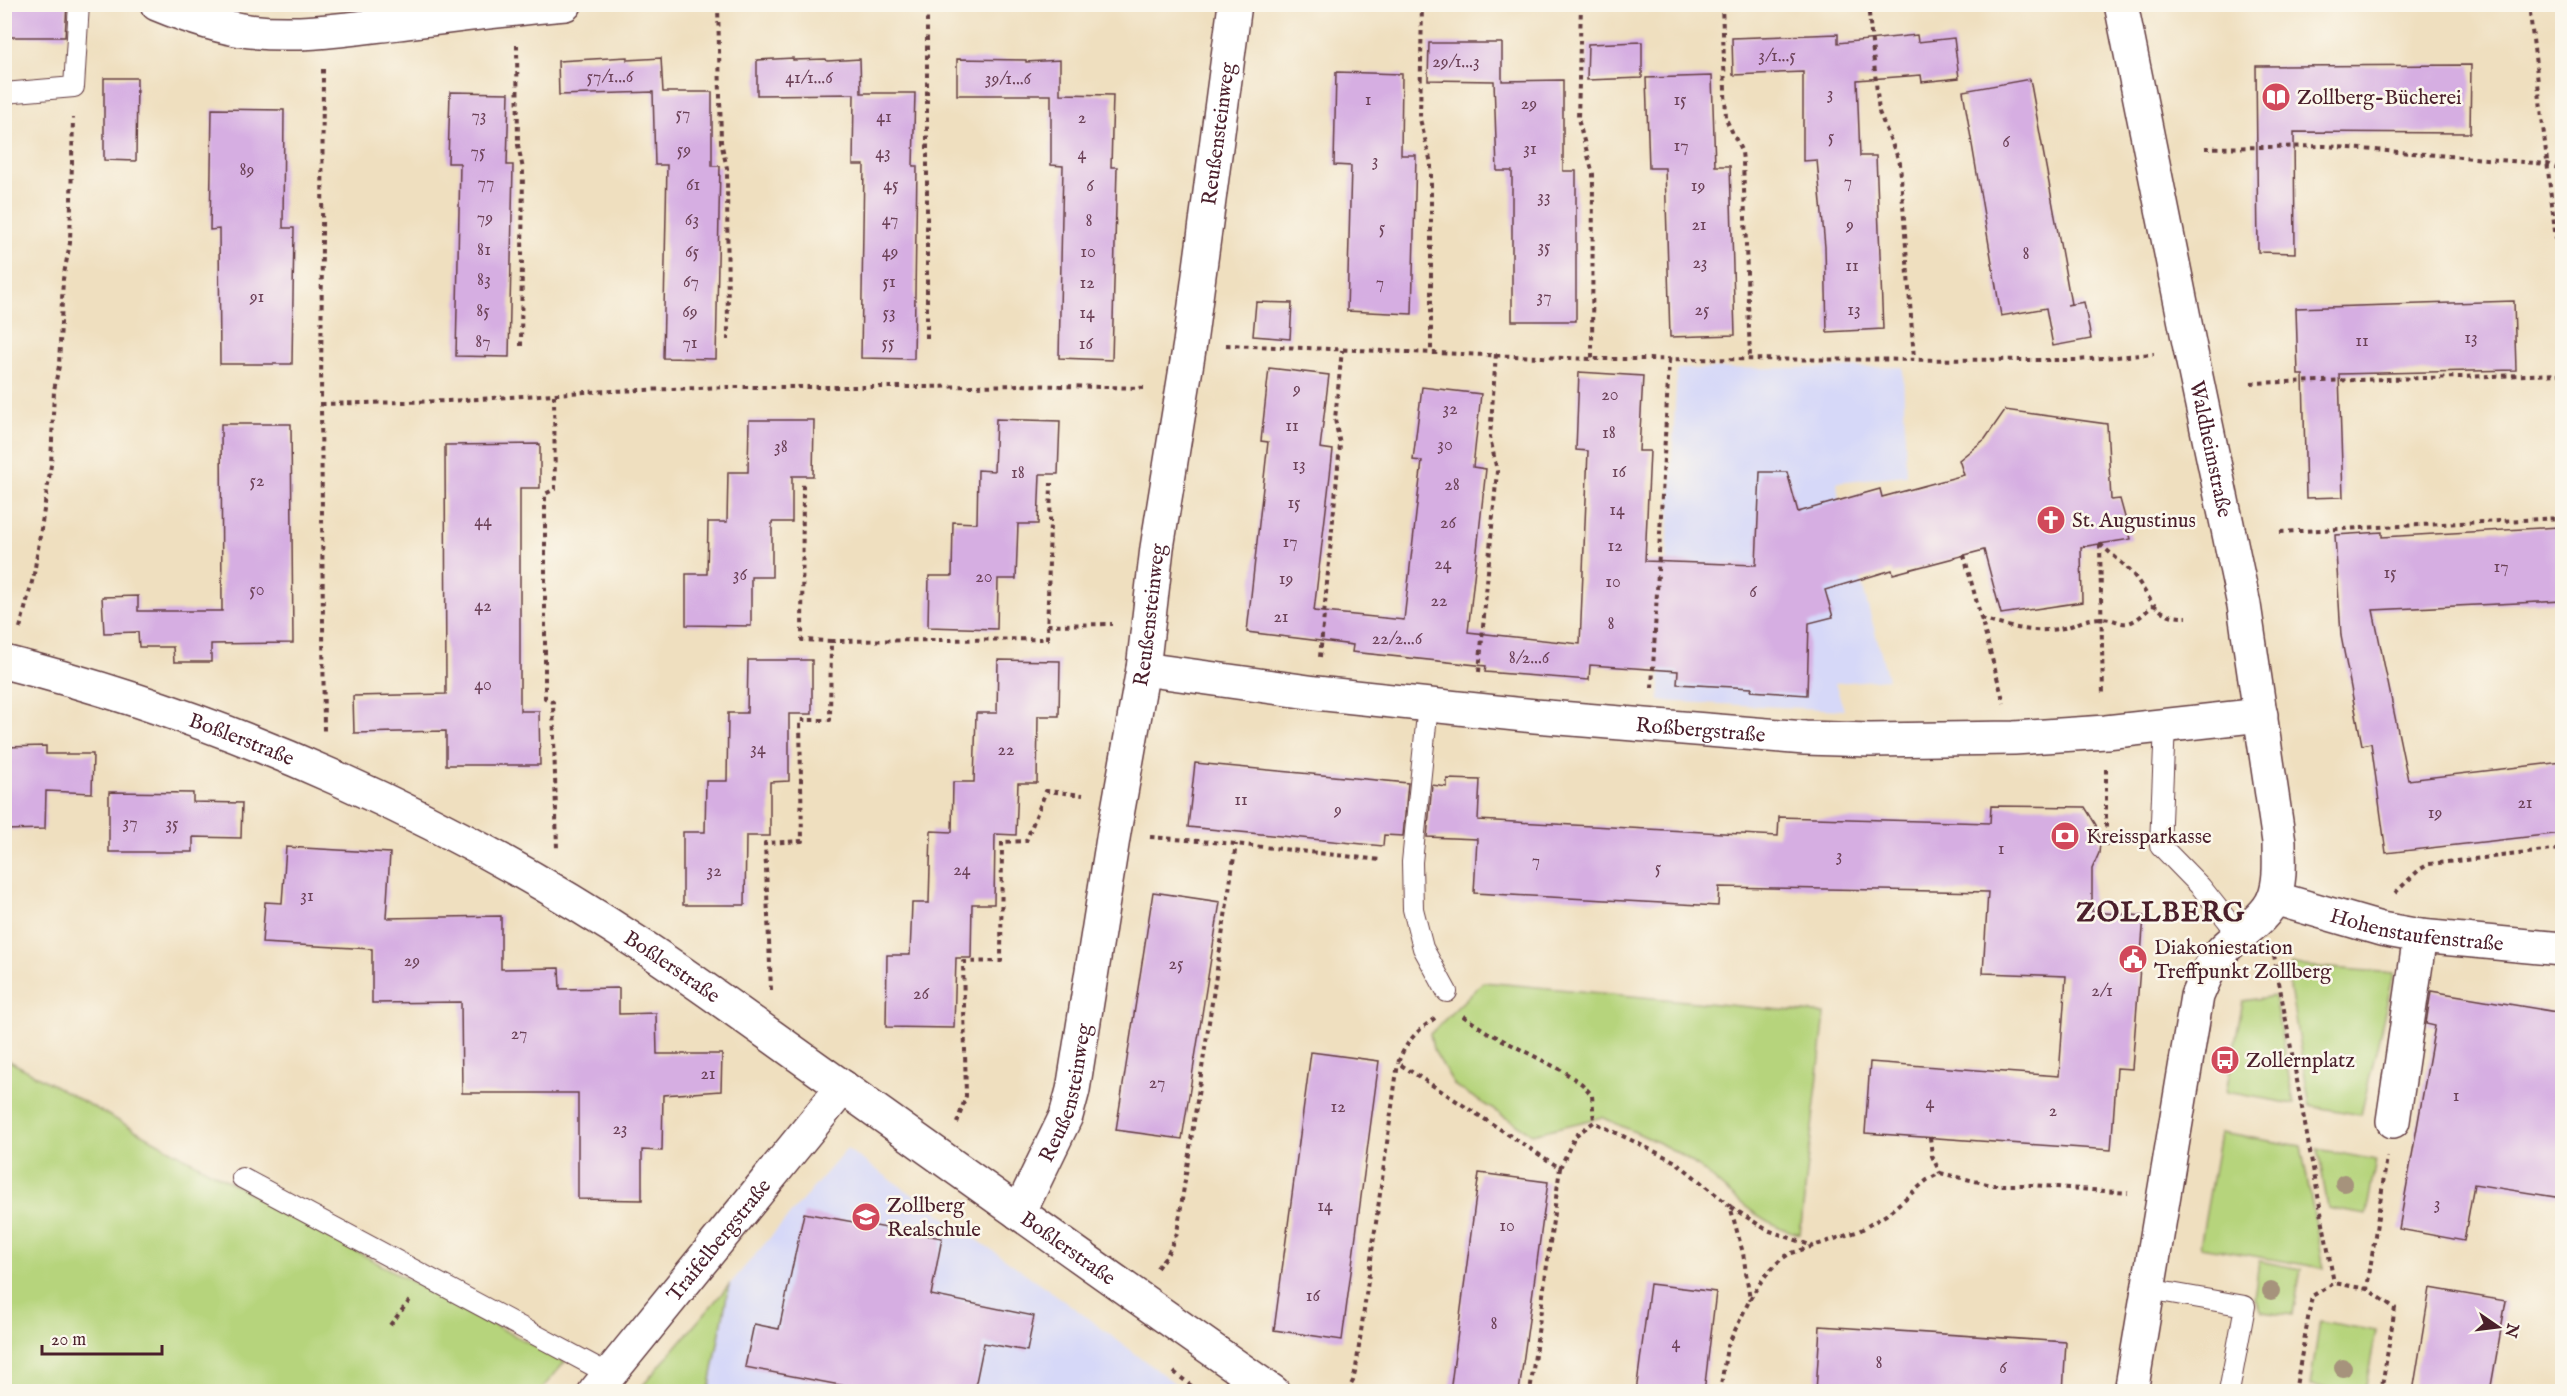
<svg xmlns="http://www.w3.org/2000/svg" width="2567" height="1396" viewBox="0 0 2567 1396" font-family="'IM FELL English',serif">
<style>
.built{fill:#d6d8f8}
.green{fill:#b6d47b;stroke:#807a53;stroke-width:1.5}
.building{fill:#d6aee2}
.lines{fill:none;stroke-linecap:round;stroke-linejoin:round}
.service-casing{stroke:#633c41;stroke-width:22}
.minor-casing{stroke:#633c41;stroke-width:36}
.path{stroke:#633c41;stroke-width:4;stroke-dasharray:4.5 4.5;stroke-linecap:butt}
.service{stroke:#fff;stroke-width:20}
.minor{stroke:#fff;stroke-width:33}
.tree{fill:#a6937b}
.labels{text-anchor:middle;stroke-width:5;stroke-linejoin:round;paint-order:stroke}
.number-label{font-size:18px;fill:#6d4359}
.poi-label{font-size:21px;fill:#4a1f2b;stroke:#fbf7ec;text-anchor:start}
.street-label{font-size:21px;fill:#4a1f2b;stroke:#fbf7ec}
.district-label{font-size:27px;font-weight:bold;letter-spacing:1.5px;fill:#4a1f2b;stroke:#fbf7ec}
</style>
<rect width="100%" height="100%" fill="#fbf7ec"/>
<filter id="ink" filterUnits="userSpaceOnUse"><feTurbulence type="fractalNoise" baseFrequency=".0167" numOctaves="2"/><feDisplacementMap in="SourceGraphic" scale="12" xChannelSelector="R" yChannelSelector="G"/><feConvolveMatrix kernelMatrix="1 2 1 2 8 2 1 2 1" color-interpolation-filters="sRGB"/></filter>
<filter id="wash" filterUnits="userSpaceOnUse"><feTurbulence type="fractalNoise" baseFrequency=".008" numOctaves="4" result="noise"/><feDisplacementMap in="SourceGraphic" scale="24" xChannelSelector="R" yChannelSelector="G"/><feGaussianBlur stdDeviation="1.35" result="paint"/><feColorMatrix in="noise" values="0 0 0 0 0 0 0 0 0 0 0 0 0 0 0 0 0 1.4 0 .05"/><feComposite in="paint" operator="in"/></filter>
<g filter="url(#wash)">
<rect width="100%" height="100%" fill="#efdfbf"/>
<path class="built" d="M 1903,367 L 1906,475 L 1837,482 L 1839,501 L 1888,679 L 1835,683 L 1844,710 L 1659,701 L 1677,369 Z
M 847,1149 L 1065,1301 L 1185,1391 L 708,1392 L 729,1285 Z"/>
<path class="green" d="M 2291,965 L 2394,973 L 2361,1115 L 2310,1106 L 2288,977 Z
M 1483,982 L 1825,1014 L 1800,1234 C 1753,1223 1724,1185 1686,1158 C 1662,1142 1628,1130 1602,1117 L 1532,1134 L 1455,1086 L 1433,1049 L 1430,1034 Z
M 2274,996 L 2294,1104 L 2226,1092 L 2243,1001 Z
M 4,1058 L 427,1290 L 565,1362 L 540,1391 L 5,1391 Z
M 2220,1133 L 2301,1146 L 2324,1268 L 2200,1247 Z
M 2318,1149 L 2376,1160 L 2366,1215 L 2328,1208 Z
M 2259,1261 L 2301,1269 L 2293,1315 L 2262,1311 L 2254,1298 Z
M 729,1285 L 709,1391 L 638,1391 Z
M 2320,1321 L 2376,1331 L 2365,1391 L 2341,1391 L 2310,1386 Z"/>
<g id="blocks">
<path class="building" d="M 14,4 L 67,4 L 65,37 L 4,37 L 4,7 L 14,7 Z
M 1838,34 L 1838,43 L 1917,35 L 1918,42 L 1954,38 L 1959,78 L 1922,82 L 1921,75 L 1857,80 L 1860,156 L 1876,156 L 1883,329 L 1827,332 L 1825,247 L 1817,160 L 1803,161 L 1803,72 L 1733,75 L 1732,38 Z
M 1642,42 L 1642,78 L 1587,80 L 1588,44 Z
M 1429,43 L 1502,43 L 1502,81 L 1563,80 L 1563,171 L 1576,171 L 1576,321 L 1512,321 L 1512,171 L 1497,171 L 1494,81 L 1428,80 Z
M 627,57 L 627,60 L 661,58 L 663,92 L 712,92 L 712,166 L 720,166 L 716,359 L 663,358 L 667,165 L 655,165 L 653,92 L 559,95 L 558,61 Z
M 793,58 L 793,60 L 826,59 L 827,61 L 860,59 L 861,93 L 915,93 L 913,166 L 917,166 L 914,359 L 861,358 L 864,165 L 853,165 L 854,94 L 757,95 L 757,60 Z
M 957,59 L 1026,60 L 1026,62 L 1060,60 L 1060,94 L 1113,95 L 1111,167 L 1117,167 L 1112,360 L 1059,358 L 1063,166 L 1051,165 L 1051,95 L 957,95 Z
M 2471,65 L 2470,133 L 2294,132 L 2295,253 L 2258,252 L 2256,66 Z
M 1336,72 L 1402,74 L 1401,155 L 1416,155 L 1412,314 L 1347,311 L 1351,166 L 1334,165 Z
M 1712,76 L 1715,166 L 1730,166 L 1735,335 L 1670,337 L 1665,168 L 1649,168 L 1646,78 Z
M 104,78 L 137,78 L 136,161 L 104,160 Z
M 2030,79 L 2071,304 L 2067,305 L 2084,302 L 2091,339 L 2053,346 L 2046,308 L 2001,316 L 1963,91 Z
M 450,92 L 509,93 L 507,165 L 513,165 L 509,357 L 456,356 L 460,163 L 448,163 Z
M 212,109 L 284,110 L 283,228 L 294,228 L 292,364 L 220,364 L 219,229 L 210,230 Z
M 2514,301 L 2516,370 L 2339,374 L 2343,497 L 2306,498 L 2303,375 L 2298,375 L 2296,308 Z
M 1256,302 L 1292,303 L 1290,339 L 1253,336 Z
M 1269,368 L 1329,375 L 1320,448 L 1333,450 L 1314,611 L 1404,620 L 1422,461 L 1413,460 L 1422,387 L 1481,394 L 1473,467 L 1486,469 L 1468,632 L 1580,644 L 1588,451 L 1576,450 L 1579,372 L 1643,376 L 1639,451 L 1650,451 L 1645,561 L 1756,565 L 1760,472 L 1787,472 L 1798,512 L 1880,489 L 1882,497 L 1964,475 L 1959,460 L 1985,439 L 2005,410 L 2107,424 L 2111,500 L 2120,499 L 2131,539 L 2081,547 L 2082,602 L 2001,614 L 1984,550 L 1893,574 L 1892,570 L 1825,590 L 1833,617 L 1809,623 L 1807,695 L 1751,691 L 1752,688 L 1677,684 L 1678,671 L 1590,665 L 1589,680 L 1485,672 L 1486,666 L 1352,652 L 1353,645 L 1247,632 L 1268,442 L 1261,441 Z
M 996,419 L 1060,421 L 1058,474 L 1040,474 L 1038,524 L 1018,524 L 1016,579 L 998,579 L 997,629 L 928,627 L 929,576 L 952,576 L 953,522 L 977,523 L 978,470 L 994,471 Z
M 749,420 L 814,420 L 813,476 L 792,476 L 792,522 L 772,522 L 772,577 L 751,577 L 751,626 L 686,625 L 686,574 L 707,574 L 708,522 L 727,522 L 728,472 L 748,472 Z
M 221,424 L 291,424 L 293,643 L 211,644 L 211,662 L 174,662 L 173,647 L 139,647 L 138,632 L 104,633 L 102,597 L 138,596 L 138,611 L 222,611 Z
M 540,444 L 540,488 L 520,488 L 520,711 L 539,711 L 540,765 L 446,765 L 446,731 L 354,733 L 353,696 L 446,694 L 445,445 Z
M 2559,527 L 2562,601 L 2373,610 L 2408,780 L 2562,762 L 2562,833 L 2386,853 L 2371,743 L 2362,745 L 2341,636 L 2335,535 L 2382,532 L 2382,537 Z
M 748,660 L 812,660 L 812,714 L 789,714 L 789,781 L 770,782 L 770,836 L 746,836 L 745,905 L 683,905 L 683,832 L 705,832 L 706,781 L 727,781 L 728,713 L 747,713 Z
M 998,660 L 1060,661 L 1059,716 L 1038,716 L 1037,783 L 1018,783 L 1016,835 L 995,834 L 994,904 L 972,904 L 971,958 L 956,958 L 954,1028 L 886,1027 L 887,955 L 910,955 L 912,903 L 929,903 L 931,831 L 952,832 L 953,782 L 974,782 L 976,713 L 997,713 Z
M 46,746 L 46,754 L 93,754 L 92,793 L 46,791 L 45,829 L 4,830 L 4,747 Z
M 1195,763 L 1408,783 L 1403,836 L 1384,835 L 1383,846 L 1188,827 Z
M 1447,779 L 1480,780 L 1478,820 L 1778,836 L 1779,817 L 1990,823 L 1991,806 L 2085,807 L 2096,825 L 2100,843 L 2099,853 L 2092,869 L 2092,912 L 2144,916 L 2132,1069 L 2117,1068 L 2111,1150 L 1865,1133 L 1870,1062 L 2059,1076 L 2066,976 L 1983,973 L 1988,892 L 1719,887 L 1718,906 L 1474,893 L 1477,839 L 1427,837 L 1432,785 L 1447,787 Z
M 109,792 L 193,793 L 193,802 L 242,803 L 241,838 L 193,837 L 193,852 L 109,852 Z
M 286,847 L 390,853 L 386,918 L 501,916 L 501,969 L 559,968 L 560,989 L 619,988 L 619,1014 L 656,1013 L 657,1054 L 722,1054 L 721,1091 L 663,1095 L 662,1151 L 642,1150 L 642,1200 L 578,1199 L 578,1093 L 462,1093 L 461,1002 L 372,1003 L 372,949 L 262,943 L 265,902 L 282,903 Z
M 1153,892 L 1220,902 L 1182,1139 L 1116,1130 Z
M 2431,991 L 2562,1013 L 2562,1198 L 2474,1184 L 2464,1241 L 2399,1229 L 2435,1026 L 2426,1024 Z
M 1311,1052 L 1379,1061 L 1342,1340 L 1274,1330 Z
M 1479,1173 L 1548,1182 L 1519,1392 L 1450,1392 Z
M 804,1213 L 942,1238 L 931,1295 L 1034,1316 L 1027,1351 L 984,1343 L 974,1392 L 877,1392 L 745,1367 L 754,1324 L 779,1329 Z
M 1650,1284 L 1716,1292 L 1704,1392 L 1636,1392 Z
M 2430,1288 L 2506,1301 L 2490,1392 L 2413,1392 Z
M 1820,1326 L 2066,1342 L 2063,1392 L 1816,1392 Z"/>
</g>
</g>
<g filter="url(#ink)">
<use href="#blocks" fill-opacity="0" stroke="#633c41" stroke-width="1.5"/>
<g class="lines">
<g class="service-casing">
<path id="service" d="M 4,93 L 74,87 L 79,4
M 1428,705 L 1412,862 L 1413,909 L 1423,948 L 1447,992
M 2165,724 L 2160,845 L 2201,887 L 2239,935
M 242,1178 L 607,1373
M 2148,1289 L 2245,1306 L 2229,1392"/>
</g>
<g class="minor-casing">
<g id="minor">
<path d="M 157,4 C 186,16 217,27 249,31 C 299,37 348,29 398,23 C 454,16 509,9 565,4"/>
<path id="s1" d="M 2121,4 L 2190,348 L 2244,605 L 2279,842 C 2279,860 2281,880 2274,898 C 2265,920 2238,934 2222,951 C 2210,964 2204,980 2197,996 L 2131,1392"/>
<path id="s2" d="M 4,662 C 228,718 452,820 644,947 C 712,992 777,1041 844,1088 C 987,1190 1129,1292 1273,1392"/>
<path id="s3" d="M 1143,669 L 1316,693 L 1535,716 L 1805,738 L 1870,740 L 2014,738 L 2106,732 L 2261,715"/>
<path id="s4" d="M 2274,898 L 2381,929 L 2420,936 L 2562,949"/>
<path d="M 2393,1121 L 2420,936"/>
<path id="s5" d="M 1019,1213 L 1066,1116 L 1073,1090 L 1114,832 L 1143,669 L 1157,548 L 1190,343 L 1235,4"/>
<path id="s6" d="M 595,1392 L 843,1087"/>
</g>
</g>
<path class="path" d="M 718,4 L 721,142 L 727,168 L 728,340
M 1422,4 L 1420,119 L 1431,163 L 1431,352
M 1581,4 L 1578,119 L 1593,174 L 1592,359
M 1722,4 L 1726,119 L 1742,152 L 1743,161 L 1750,358
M 1868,4 L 1879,112 L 1900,163 L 1914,359
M 2529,4 L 2562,292
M 517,45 L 518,145 L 523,169 L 521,347
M 323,69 L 321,404 L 324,734
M 2205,148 L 2325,146 L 2548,164 L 2562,170
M 927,338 L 927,4
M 1226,345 L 1592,359 L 2077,360 L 2154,354
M 2251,383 L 2562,374
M 554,395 L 555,489 L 545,494 L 545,698 L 553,702 L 557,850
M 321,404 L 448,401 L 585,392 L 728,387 L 926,387 L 1021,385 L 1145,388
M 2280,532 L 2562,518
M 2100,544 L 2103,696
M 2100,544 C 2111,554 2123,563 2132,573 C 2151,596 2152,618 2187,617
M 1964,555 L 2004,703
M 1981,619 C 2008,627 2035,634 2064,628 C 2073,626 2081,621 2091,619 C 2125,613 2118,640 2153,605
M 1047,625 L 1112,624
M 20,628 L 34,574 L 51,465 L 54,390 L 59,366 L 63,279 L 70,243 L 73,118
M 831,641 L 1047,639 L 1051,483
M 1320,657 L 1340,445 L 1335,419 L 1342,350
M 1479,672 L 1497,471 L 1490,437 L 1496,354
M 1652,688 L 1669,360
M 2106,769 L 2106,844 L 2129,844
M 1150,837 L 1236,844 L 1381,860
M 2395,893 L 2419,870 L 2429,864 L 2562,849
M 2274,955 L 2334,1283
M 771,990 L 765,843 L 802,841 L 800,720 L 830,720 L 831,641 L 802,640 L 803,483
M 1463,1016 L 1487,1032 L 1561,1070 L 1582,1084 L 1592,1095 L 1594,1122
M 1435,1018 C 1417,1031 1406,1041 1398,1063 L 1560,1168 L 1530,1392
M 957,1123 L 966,1096 L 963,962 L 1001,961 L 1002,842 L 1026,841 L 1046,791 L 1083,795
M 1930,1137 L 1932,1156 L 1940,1173
M 1560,1168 L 1575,1136 L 1594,1122 L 1676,1162 L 1730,1206 L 1743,1253 L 1750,1299 C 1761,1281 1771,1265 1789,1254 L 1859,1231 L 1886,1215 L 1927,1180 L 1940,1173 L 1992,1185 L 2032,1185 L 2128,1193
M 1731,1207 L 1767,1230 L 1813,1246
M 1157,1268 L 1168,1253 L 1177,1233 L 1236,844
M 390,1325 L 410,1300
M 1174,1372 L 1199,1392
M 1347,1392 L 1353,1381 L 1356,1368 L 1398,1063
M 1720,1392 L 1727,1347 L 1750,1299
M 2295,1392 L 2312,1296 L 2334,1283 L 2367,1289
M 2381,1392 L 2395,1308 L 2367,1289 L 2387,1157"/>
<use href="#service" class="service"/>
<use href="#minor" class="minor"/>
</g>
<g class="tree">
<circle cx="2344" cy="1183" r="9"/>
<circle cx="2271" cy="1291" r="9"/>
<circle cx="2343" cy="1368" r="9"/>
</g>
</g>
<defs>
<g id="library-disc" transform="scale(1.5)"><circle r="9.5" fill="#d1495b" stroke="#fbf7ec"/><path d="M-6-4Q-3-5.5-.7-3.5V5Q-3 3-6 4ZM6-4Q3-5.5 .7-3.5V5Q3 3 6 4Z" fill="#fff"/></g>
<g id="church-disc" transform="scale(1.5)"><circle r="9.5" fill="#d1495b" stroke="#fbf7ec"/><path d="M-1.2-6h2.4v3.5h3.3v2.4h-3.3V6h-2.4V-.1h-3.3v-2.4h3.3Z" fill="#fff"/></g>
<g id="bank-disc" transform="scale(1.5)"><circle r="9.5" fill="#d1495b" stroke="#fbf7ec"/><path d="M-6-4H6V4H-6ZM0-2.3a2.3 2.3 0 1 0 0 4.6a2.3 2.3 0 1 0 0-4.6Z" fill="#fff"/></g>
<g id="civic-disc" transform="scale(1.5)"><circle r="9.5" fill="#d1495b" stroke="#fbf7ec"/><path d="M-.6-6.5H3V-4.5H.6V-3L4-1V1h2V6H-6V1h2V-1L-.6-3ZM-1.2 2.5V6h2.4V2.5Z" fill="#fff"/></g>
<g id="bus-disc" transform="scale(1.5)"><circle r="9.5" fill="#d1495b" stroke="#fbf7ec"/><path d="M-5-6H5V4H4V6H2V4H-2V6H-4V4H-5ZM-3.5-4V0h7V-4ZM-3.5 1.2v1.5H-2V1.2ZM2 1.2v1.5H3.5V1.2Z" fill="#fff"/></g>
<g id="school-disc" transform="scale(1.5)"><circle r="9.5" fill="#d1495b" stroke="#fbf7ec"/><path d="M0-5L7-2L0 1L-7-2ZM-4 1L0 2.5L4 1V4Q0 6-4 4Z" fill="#fff"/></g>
</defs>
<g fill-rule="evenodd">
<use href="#library-disc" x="2276" y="97"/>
<use href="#church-disc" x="2051" y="520"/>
<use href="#bank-disc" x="2065" y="836"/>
<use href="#civic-disc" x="2133" y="959"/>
<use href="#bus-disc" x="2225" y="1060"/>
<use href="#school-disc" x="866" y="1217"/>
</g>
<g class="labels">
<g class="number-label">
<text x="1777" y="61">3/1...5</text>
<text x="1456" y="67">29/1...3</text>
<text x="610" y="82">57/1...6</text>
<text x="809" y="83">41/1...6</text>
<text x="1008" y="84">39/1...6</text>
<text x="1830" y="99">3</text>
<text x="1368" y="105">1</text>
<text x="1680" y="105">15</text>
<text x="1529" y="109">29</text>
<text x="683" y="119">57</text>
<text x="479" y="121">73</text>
<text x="884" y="122">41</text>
<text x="1082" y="123">2</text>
<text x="1831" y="142">5</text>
<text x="2006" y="147">6</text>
<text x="1681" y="151">17</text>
<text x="1530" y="154">31</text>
<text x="684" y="155">59</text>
<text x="478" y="157">75</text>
<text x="883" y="158">43</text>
<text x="1082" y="159">4</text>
<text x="1375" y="166">3</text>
<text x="247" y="175">89</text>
<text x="1848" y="187">7</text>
<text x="486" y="188">77</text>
<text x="693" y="190">61</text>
<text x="891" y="190">45</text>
<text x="1090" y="191">6</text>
<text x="1698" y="191">19</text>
<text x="1544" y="202">33</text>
<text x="485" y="223">79</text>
<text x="692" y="225">63</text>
<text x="890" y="225">47</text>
<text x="1089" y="226">8</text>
<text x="1699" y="230">21</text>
<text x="1850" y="230">9</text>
<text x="1382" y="233">5</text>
<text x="1544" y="252">35</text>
<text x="484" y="255">81</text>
<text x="692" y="257">65</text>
<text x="890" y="257">49</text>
<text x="1088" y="257">10</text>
<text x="2026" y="259">8</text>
<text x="1700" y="268">23</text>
<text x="1852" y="271">11</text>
<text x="484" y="285">83</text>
<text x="691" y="287">67</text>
<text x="889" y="287">51</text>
<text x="1087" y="288">12</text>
<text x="1380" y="288">7</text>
<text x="257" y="302">91</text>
<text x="1544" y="302">37</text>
<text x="1702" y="315">25</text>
<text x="1854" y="315">13</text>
<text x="483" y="316">85</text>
<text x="690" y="317">69</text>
<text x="889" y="318">53</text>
<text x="1087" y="318">14</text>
<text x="2471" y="343">13</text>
<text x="2362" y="346">11</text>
<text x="483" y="347">87</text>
<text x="690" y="348">71</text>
<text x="888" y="348">55</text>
<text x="1086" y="349">16</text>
<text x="1297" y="394">9</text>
<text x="1610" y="400">20</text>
<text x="1450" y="414">32</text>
<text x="1292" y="431">11</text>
<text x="1609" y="438">18</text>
<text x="1445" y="450">30</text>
<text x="781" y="452">38</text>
<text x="1299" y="470">13</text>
<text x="1619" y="477">16</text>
<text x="1018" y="478">18</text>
<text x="257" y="486">52</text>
<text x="1452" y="490">28</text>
<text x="1294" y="508">15</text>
<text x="1617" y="515">14</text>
<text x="483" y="526">44</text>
<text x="1448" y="528">26</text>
<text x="1290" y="547">17</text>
<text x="1615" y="551">12</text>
<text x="1443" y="569">24</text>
<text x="2501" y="572">17</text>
<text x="2390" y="578">15</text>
<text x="740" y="580">36</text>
<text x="984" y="582">20</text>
<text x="1286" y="584">19</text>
<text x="1613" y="587">10</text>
<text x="257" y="595">50</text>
<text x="1753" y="597">6</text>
<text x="1439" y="606">22</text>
<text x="483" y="611">42</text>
<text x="1281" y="622">21</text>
<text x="1611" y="629">8</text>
<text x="1397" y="644">22/2...6</text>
<text x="1529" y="663">8/2...6</text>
<text x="483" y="690">40</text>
<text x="758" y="754">34</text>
<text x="1006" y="755">22</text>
<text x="1241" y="805">11</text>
<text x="2525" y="808">21</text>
<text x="1338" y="815">9</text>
<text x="2435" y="818">19</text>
<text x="130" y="828">37</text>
<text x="172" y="829">35</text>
<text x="2001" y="854">1</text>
<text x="1839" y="861">3</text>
<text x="1536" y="866">7</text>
<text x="1658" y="873">5</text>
<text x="962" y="875">24</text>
<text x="714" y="876">32</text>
<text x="307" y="901">31</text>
<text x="412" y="966">29</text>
<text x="1176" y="969">25</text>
<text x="2102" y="996">2/1</text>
<text x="921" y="999">26</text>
<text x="519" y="1039">27</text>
<text x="708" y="1079">21</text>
<text x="1157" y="1088">27</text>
<text x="2456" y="1101">1</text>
<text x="1930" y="1108">4</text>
<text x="1338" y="1112">12</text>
<text x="2053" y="1116">2</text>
<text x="620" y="1134">23</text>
<text x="2437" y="1209">3</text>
<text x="1325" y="1211">14</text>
<text x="1507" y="1231">10</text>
<text x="1313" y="1301">16</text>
<text x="1494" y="1329">8</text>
<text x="1676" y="1348">4</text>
<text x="1879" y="1368">8</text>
<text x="2003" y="1373">6</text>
</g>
<g class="poi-label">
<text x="2297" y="104">Zollberg-Bücherei</text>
<text x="2072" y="527">St. Augustinus</text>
<text x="2086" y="843">Kreissparkasse</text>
<text x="2154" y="954">Diakoniestation<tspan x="2154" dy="24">Treffpunkt Zollberg</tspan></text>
<text x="2246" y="1067">Zollernplatz</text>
<text x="887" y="1212">Zollberg<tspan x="887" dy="24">Realschule</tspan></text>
</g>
<g class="street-label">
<text dy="7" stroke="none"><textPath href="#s5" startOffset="1102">Reußensteinweg</textPath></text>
<text dy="7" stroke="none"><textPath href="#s1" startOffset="454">Waldheimstraße</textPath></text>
<text dy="7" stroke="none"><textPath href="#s5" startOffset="616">Reußensteinweg</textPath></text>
<text dy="7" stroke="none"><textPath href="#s3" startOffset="561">Roßbergstraße</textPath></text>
<text dy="7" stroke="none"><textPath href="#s2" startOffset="250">Boßlerstraße</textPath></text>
<text dy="7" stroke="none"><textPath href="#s4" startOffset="147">Hohenstaufenstraße</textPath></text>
<text dy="7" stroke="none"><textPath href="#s2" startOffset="738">Boßlerstraße</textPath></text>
<text dy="7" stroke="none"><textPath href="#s5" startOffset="130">Reußensteinweg</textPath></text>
<text dy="7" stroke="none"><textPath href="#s6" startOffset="196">Traifelbergstraße</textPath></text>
<text dy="7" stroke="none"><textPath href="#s2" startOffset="1224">Boßlerstraße</textPath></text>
</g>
<g class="district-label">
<text x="2161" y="921">ZOLLBERG</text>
</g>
</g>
<rect width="2567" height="1396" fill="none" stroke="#fbf7ec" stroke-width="24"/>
<g transform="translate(2498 1327) rotate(104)" stroke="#fbf7ec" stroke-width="4.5" paint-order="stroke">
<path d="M0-4.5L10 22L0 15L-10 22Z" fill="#4a1f2b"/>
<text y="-9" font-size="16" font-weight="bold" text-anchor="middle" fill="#4a1f2b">N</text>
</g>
<path d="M42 1345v9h120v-9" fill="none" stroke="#4a1f2b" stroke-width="3"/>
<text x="51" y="1345" font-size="18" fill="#4a1f2b" stroke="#fbf7ec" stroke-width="4.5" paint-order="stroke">20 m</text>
</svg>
